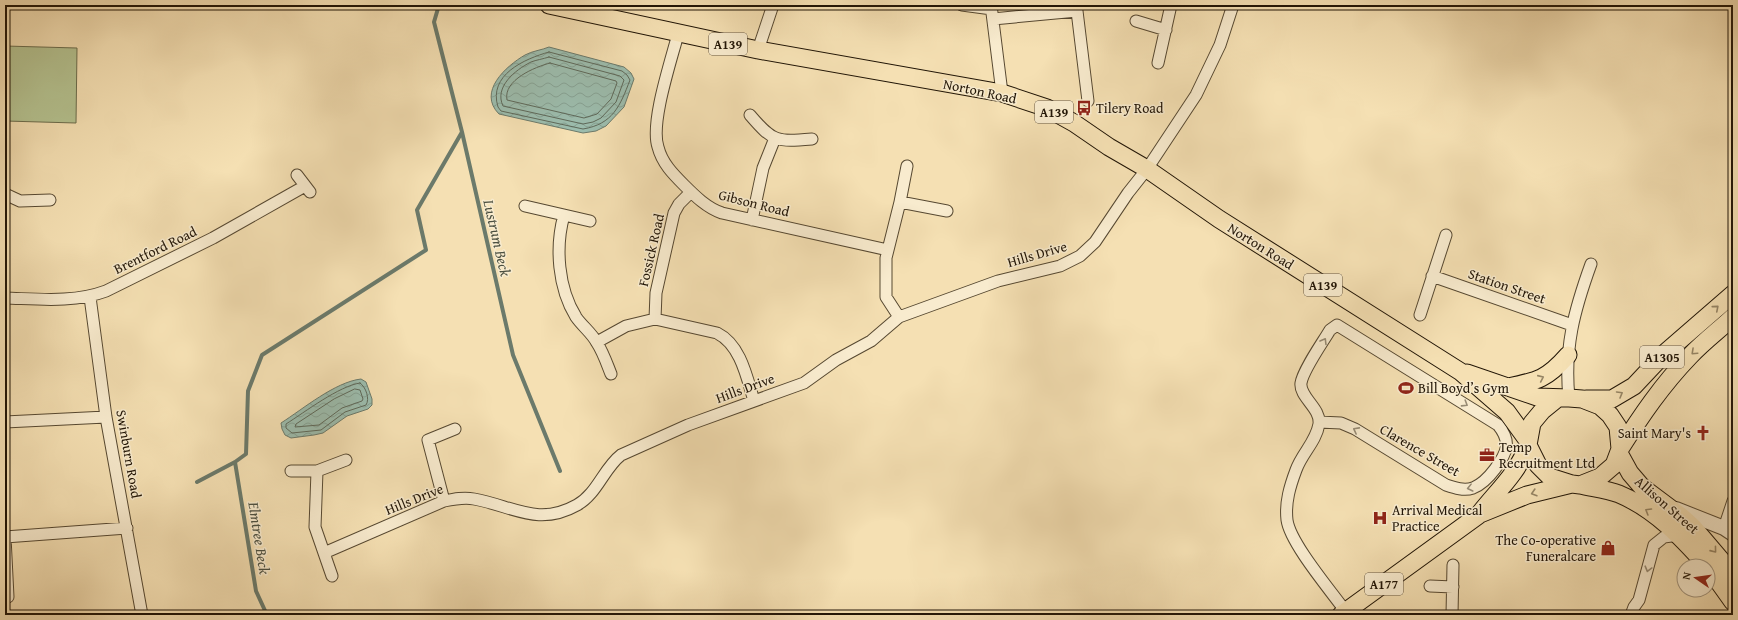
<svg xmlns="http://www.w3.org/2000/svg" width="1738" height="620" viewBox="0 0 1738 620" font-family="'Gentium Book Plus',serif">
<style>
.grass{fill:#b5c391;stroke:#6b6c4c}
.park{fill:url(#park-dots);stroke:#6b6c4c}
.water{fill:url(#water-waves);stroke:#6b7a6b}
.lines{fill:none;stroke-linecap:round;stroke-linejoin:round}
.shore{stroke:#5e695a;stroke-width:1}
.stream{stroke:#6b7a6b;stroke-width:4}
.minor-casing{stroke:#564831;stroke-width:13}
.tertiary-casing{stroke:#564831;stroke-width:16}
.primary-casing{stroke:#211506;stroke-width:19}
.minor{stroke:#f8ebce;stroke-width:11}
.tertiary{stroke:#f8ebce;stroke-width:14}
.primary{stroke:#f5e0b3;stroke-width:17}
.oneway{stroke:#968565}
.oneway2{stroke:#978b74}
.labels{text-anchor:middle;stroke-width:3;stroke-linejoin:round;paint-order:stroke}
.shield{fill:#f8ebce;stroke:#625542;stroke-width:1}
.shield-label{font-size:13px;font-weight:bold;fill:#211506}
.street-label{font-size:14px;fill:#211506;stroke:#f8ebce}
.poi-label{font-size:14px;fill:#211506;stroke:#f8ebce;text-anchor:start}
.water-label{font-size:15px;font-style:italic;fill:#4c5041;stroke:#f8ebce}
</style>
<defs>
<pattern id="park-dots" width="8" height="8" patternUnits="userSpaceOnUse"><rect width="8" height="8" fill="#b5c391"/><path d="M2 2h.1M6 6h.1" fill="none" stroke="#9ba77c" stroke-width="1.8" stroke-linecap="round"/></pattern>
<pattern id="water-waves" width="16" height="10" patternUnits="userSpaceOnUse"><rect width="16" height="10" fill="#9cbdae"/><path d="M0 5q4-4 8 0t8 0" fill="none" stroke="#86a294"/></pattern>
</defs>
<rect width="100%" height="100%" fill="#f5e0b3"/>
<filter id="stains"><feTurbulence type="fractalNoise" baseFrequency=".005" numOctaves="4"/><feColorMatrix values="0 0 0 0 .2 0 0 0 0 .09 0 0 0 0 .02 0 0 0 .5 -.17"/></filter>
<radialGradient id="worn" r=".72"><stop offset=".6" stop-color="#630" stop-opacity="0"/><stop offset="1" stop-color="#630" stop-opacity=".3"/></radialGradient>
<path class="grass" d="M 5,46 L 77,48 L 76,123 L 5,121 Z"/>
<path class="park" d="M 560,611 L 561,611 L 586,615 L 540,615 Z"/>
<path class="water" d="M 549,47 L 624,67 L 631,73 L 634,79 L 624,107 L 606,126 L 596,131 L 583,133 L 499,114 C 477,92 506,66 525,55 C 532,51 542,50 549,47 Z
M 361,379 L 366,382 L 372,399 L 372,405 L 368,409 L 347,416 L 323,433 L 314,435 L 291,438 L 285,435 L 282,429 L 281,423 C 303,409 335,382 361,379 Z"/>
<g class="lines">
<path class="shore" d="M 549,52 L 622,71 L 627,75 L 630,80 C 620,106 613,124 583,129 L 501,111 L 498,107 C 488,75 524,59 549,52 Z
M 549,57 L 620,76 L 624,80 L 616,102 L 601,118 L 593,122 L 583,124 L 503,106 C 494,87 515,70 531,62 C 536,60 543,59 549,57 Z
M 550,63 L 616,81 L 617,83 L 611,99 L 597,114 L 584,118 L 507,100 C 503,80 535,67 550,63 Z
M 360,383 C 366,387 370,399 366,405 L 345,412 L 321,430 L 292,433 L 286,428 L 286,424 C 305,412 339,386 360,383 Z
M 355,389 L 360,390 L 363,399 L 362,401 L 342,408 L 319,425 L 295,427 L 296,424 L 334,399 Z"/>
<path class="stream" d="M 439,5 L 434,22 L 462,132 L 513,355 L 560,471
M 235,462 L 256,591 L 267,615
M 197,482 L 235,462 L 246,454 L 248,391 L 262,355 L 426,250 L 417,210 L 462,132"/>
<g class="minor-casing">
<path id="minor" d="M 962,5 L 992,9
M 991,5 L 1002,93
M 993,19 L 1077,11 L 1088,101
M 1136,21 L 1166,30
M 678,34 C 671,61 650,123 658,147 C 662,163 673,174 684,185 C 695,196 707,208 722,213 L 888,250
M 758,50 L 773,5
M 1158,63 L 1171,5
M 750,115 C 773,142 777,142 812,139
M 297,175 L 310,192
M 5,194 L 20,201 L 50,200
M 900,202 L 947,211
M 525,206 L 590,221
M 564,215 C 555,247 558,288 576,317 C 582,326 592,333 597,343 C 603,352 607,364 611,374
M 752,220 L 763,168 L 775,138
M 1432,276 L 1572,325
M 90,297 L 106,417 L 142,615
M 5,298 C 39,299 74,303 106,291 L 213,238 L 305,186
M 1420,315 L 1446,235
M 899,317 L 886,297 L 886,258 L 900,202 L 907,166
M 655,319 L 656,293 L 674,213 L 679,204 L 691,192
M 597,342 L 626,326 L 655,319 L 717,333 C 741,345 747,378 754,401
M 1569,398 C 1564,348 1574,311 1591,264
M 5,422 L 106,417
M 1319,422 L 1341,423 L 1355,429 L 1446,485 C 1455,488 1464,491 1473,488 C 1483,484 1489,477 1495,469 C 1507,453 1512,442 1498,425 L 1337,325 L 1330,330 C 1323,342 1303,370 1301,383 C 1299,397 1321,408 1319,424 C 1316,442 1302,453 1296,470 C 1290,486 1285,502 1287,520 C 1290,543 1331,591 1346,612
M 291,471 L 317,471 L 346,460
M 317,471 L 315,527 L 332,576
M 444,501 L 428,440 L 455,429
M 1724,528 L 1733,501
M 5,537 L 127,528
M 5,537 L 8,597
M 324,553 L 444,501 C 454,499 464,497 474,499 C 513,506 538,527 577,505 C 597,494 604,468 621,455 L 688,425 L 804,383 L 836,360 L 871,341 L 899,317 L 998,281 L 1060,266 L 1080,256 L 1095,242 L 1128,193 L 1147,169 L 1196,95 L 1220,45 L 1233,5
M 1430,586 L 1453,587
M 1452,615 L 1453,565
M 1631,615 L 1634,607 L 1639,600 L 1654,545 L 1664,537 L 1679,535"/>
</g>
<g class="tertiary-casing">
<path id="tertiary" d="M 1676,509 L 1724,528 L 1733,534"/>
</g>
<g class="primary-casing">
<path id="primary" d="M 549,5 L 758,50 L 1002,93 L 1047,108 L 1074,123 L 1109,147 L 1147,169 L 1219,219 L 1461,372 L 1507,412 L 1528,441
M 1467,373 L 1537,397 L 1569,398 L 1582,399 L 1600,406 L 1610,415 L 1618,427 L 1620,449 L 1614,465 L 1600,477 L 1580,485 L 1572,484 L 1550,477 L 1538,465 L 1528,445 L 1532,423 L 1542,411 L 1558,398
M 1508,387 C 1538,381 1547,379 1568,355
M 1586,399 L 1612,399 L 1634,386 L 1665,353 L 1733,294
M 1620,449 C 1641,416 1662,385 1690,356 C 1703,342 1719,330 1733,317
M 1619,453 L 1630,473 L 1642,487 L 1682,517 L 1693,527 L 1733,574
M 1580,485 C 1593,488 1607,489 1619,494 C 1655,509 1682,538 1707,566
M 1480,513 C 1498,490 1518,473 1528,445
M 1708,567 L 1733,602
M 1341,615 L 1480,514 L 1527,495 L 1572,484"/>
</g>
<use href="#minor" class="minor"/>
<use href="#tertiary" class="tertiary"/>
<use href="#primary" class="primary"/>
</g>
<defs><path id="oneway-chevron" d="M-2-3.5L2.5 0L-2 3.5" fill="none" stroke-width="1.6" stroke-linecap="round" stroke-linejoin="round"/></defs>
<g class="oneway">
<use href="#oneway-chevron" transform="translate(1716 308) rotate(-41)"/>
<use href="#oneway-chevron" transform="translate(1694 352) rotate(137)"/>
<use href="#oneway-chevron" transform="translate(1541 378) rotate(-24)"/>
<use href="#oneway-chevron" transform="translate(1620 394) rotate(-30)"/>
<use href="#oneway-chevron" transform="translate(1534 493) rotate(163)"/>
<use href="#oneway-chevron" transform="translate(1648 511) rotate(-149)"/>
<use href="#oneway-chevron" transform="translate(1714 550) rotate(51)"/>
</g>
<g class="oneway2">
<use href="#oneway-chevron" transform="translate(1324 341) rotate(-59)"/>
<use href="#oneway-chevron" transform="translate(1465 404) rotate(32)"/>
<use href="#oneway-chevron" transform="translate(1356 430) rotate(-152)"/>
<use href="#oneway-chevron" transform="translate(1470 488) rotate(166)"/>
<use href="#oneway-chevron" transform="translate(1648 569) rotate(105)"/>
</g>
<defs>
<g id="bus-bare" transform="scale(1.2)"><path d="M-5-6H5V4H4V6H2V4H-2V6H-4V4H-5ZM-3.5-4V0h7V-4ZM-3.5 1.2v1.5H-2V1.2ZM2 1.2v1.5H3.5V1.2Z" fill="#8f2418" stroke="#f8ebce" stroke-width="2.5" paint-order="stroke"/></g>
<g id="stadium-bare" transform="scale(1.2)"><path d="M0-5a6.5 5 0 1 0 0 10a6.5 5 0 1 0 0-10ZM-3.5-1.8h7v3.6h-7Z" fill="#8f2418" stroke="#f8ebce" stroke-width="2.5" paint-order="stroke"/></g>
<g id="church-bare" transform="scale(1.2)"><path d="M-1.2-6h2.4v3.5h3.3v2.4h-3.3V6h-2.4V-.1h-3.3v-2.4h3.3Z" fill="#8f2418" stroke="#f8ebce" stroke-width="2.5" paint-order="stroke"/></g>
<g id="office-bare" transform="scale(1.2)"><path d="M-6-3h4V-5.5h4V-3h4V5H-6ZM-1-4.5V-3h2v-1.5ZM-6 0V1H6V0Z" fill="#8f2418" stroke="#f8ebce" stroke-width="2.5" paint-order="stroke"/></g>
<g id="hospital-bare" transform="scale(1.2)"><path d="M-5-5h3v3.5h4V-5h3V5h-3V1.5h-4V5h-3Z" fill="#8f2418" stroke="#f8ebce" stroke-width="2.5" paint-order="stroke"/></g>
<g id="shop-bare" transform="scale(1.2)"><path d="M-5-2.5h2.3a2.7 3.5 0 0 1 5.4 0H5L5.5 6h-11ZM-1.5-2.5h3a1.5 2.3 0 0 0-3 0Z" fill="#8f2418" stroke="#f8ebce" stroke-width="2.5" paint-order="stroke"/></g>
</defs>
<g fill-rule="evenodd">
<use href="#bus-bare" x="1084" y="108"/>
<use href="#stadium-bare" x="1406" y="388"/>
<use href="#church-bare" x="1703" y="433"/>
<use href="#office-bare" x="1487" y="455"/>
<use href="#hospital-bare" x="1380" y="518"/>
<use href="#shop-bare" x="1608" y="548"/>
</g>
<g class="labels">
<g class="shield">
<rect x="709" y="33" width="38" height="22" rx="3"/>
<rect x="1035" y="101" width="38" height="22" rx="3"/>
<rect x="1304" y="274" width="38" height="22" rx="3"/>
<rect x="1640" y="346" width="44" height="22" rx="3"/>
<rect x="1365" y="573" width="38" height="22" rx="3"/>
</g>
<g class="shield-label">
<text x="728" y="49">A139</text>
<text x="1054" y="117">A139</text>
<text x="1323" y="290">A139</text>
<text x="1662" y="362">A1305</text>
<text x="1384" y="589">A177</text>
</g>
<g class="street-label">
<text transform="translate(980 91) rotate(12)" y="5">Norton Road</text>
<text transform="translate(754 203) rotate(14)" y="5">Gibson Road</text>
<text transform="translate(1261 246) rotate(32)" y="5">Norton Road</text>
<text transform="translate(155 250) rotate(-26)" y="5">Brentford Road</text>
<text transform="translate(651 250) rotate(-77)" y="5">Fossick Road</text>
<text transform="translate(1037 254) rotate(-16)" y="5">Hills Drive</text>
<text transform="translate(1507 286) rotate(19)" y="5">Station Street</text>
<text transform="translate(745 388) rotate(-20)" y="5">Hills Drive</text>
<text transform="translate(1420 450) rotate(30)" y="5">Clarence Street</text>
<text transform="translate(129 454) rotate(80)" y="5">Swinburn Road</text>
<text transform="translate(414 499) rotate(-22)" y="5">Hills Drive</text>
<text transform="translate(1667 505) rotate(41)" y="5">Allison Street</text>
</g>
<g class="poi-label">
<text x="1096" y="113">Tilery Road</text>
<text x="1418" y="393">Bill Boyd’s Gym</text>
<text x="1691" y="438" text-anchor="end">Saint Mary's</text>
<text x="1499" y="452">Temp<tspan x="1499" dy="16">Recruitment Ltd</tspan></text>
<text x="1392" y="515">Arrival Medical<tspan x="1392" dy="16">Practice</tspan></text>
<text x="1596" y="545" text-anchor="end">The Co-operative<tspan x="1596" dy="16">Funeralcare</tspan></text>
</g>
<g class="water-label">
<text transform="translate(497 238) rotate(77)" y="5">Lustrum Beck</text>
<text transform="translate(259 538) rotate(81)" y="5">Elmtree Beck</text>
</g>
</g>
<rect width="1738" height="620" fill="none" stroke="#f5e0b3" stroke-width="20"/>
<rect x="6" y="6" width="1726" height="608" fill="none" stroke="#211506" stroke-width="2"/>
<rect x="10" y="10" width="1718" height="600" fill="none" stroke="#211506"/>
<g transform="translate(1696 578) rotate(283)"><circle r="19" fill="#f8ebce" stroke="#a2957e"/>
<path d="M0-3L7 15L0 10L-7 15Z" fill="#8f2418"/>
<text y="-6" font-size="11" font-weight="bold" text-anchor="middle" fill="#211506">N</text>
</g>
<rect width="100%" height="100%" filter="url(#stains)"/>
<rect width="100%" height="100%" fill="url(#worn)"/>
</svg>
